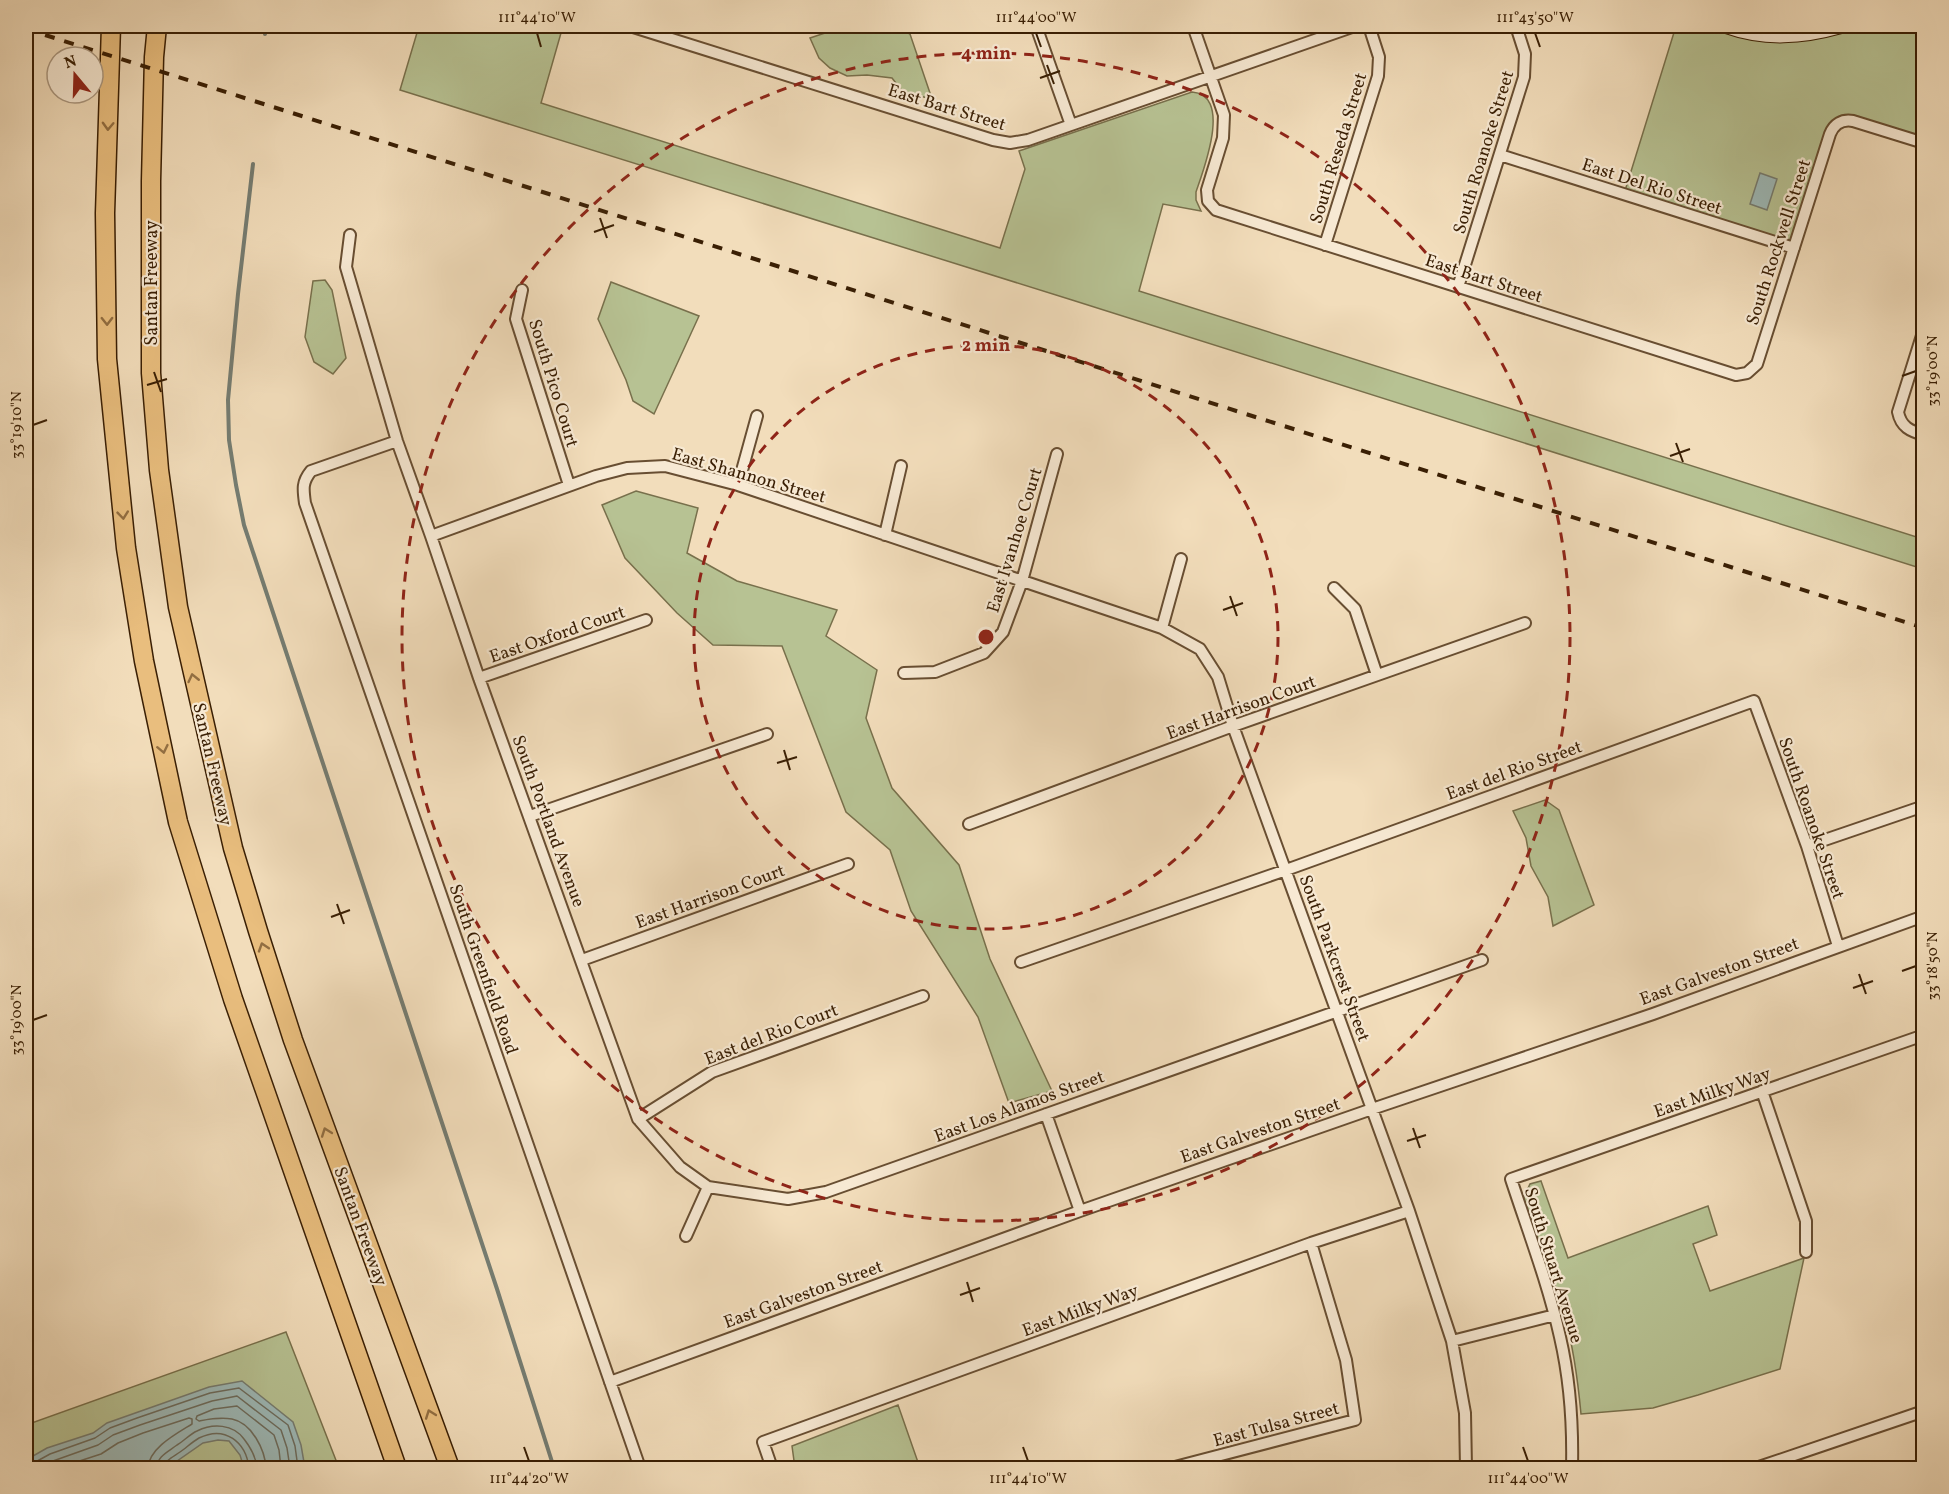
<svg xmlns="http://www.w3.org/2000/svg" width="1949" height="1494" viewBox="0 0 1949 1494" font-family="Vollkorn,serif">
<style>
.green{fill:#b7c293;stroke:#78704c;stroke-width:1.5}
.water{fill:#9dbab9;stroke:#757c71;stroke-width:1.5}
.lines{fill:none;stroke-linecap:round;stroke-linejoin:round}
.shore{stroke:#6c6c5e;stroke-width:1.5}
.stream{stroke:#757c71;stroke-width:4}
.street-casing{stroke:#684e32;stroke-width:14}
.secondary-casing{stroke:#3a1f04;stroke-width:16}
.highway-casing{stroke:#3a1f04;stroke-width:21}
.street{stroke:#f7e9d3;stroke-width:10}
.secondary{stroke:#f7e9d3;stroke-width:14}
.highway{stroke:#e9be7e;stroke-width:18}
.rail{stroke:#3a1f04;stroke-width:4;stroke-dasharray:10 10;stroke-linecap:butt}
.oneway{stroke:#926e41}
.ticks{fill:none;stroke:#3a1f04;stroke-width:2}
.ring{fill:none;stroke:#8f2418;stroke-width:3;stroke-dasharray:10 8}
.labels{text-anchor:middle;stroke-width:4.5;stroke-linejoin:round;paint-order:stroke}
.street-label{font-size:18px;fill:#3a1f04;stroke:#f7e9d3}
.centre{fill:#8f2418;stroke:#f7e9d3;stroke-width:3}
.ring-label{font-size:18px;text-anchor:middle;font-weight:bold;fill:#8f2418;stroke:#f7e9d3;stroke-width:4.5;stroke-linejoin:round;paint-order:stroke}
.neatline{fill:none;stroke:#3a1f04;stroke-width:2}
.ticks-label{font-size:15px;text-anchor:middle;fill:#3a1f04}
</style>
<rect width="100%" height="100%" fill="#f2ddbb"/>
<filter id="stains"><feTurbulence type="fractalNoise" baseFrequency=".00333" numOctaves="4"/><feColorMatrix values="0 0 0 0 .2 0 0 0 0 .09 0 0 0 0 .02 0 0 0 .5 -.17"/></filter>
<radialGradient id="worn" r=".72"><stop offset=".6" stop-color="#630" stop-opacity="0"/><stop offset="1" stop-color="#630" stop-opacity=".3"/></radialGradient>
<path class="green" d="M 419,26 L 563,26 L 541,103 L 1000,248 L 1025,169 L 1019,151 L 1192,92 C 1233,95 1203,171 1196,192 L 1196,200 L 1201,211 L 1163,204 L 1139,291 L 1923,539 L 1923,569 L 1072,300 L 400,90 Z
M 846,26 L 895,26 L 910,34 L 932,99 L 903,92 L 892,78 L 867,75 L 847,76 L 830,68 L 819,58 L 810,38 Z
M 1676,26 L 1923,26 L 1923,143 L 1853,121 L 1837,125 L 1794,248 L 1624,194 Z
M 325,280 L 332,290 L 346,358 L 333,374 L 314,362 L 305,337 L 313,281 Z
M 611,282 L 699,316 L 654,414 L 633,401 L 626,380 L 598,319 Z
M 636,491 L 698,508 L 687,553 L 737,581 L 837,610 L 826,636 L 877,670 L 866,718 L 892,788 L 959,865 L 990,959 L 1052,1091 L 1009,1103 L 978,1017 L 911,911 L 890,850 L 846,812 L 782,646 L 713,645 L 677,613 L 625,558 L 602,505 Z
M 1545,800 L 1559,810 L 1594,905 L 1553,926 L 1548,897 L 1531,866 L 1526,838 L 1513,811 Z
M 1541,1181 L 1568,1258 L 1708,1206 L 1717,1235 L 1693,1244 L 1710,1291 L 1804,1258 L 1780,1369 L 1698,1395 L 1653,1408 L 1581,1414 C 1578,1382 1574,1349 1565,1318 C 1554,1277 1538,1239 1523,1199 L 1530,1184 Z
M 286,1332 L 339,1468 L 26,1468 L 26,1425 Z
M 898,1405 L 920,1468 L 795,1468 L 792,1446 Z"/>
<path class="water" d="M 1760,173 L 1777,179 L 1767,210 L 1750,204 Z
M 242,1381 L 293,1422 L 301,1445 L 305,1468 L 244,1468 L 240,1455 L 229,1441 L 218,1440 L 203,1443 L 167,1468 L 26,1468 L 26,1460 L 47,1448 L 93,1433 L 107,1423 L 209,1387 Z"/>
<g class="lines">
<path class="shore" d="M 26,1466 L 30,1465 L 50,1454 L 95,1438 L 110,1428 L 137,1418 L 210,1393 L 239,1388 L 288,1425 L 295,1446 L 298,1468
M 39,1468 L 53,1461 L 98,1445 L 113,1435 L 140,1425 L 212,1401 L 237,1396 L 281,1430 L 287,1448 L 290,1468
M 58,1468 L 101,1454 L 118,1443 L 143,1433 L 189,1418 L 192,1419 L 192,1424 C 176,1434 149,1448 148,1468
M 157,1468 C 157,1456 168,1452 177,1445 C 184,1441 190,1434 197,1431 C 213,1423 233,1424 244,1439 C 251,1448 256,1457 257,1468
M 164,1468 C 165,1460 173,1457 180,1452 C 186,1448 192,1442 199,1438 C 225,1425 246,1442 249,1468
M 266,1468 C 265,1450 252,1423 232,1419 C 220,1417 210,1419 199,1421 L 196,1419 L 197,1416 L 214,1409 L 237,1406 L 274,1435 L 279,1450 L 281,1468"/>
<path class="stream" d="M 265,34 L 266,26
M 253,164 L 238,294 L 228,400 L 229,440 L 236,485 L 244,525 L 497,1289 L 554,1468"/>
<g class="street-casing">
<path id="street" d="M 630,26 L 993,140 L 1010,143 L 1028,140 L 1355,26
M 1036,26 L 1071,125
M 1193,26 L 1224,115 L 1223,138 L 1207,190 L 1208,201 L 1216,210 L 1736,375 L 1747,373 L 1757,364 L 1830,134 C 1834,124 1842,119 1853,121 L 1924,143
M 1500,155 L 1794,248
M 350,235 L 346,267 L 397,441 L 431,536 L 479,678 L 638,1119 L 680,1167 L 708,1187 L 788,1199 L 826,1192 L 1482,960
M 1325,245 L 1378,76 L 1379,57 L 1369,26
M 1458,287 L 1524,77 L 1525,54 L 1516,26
M 522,290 L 516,319 L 569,485
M 1924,329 L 1898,412 C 1901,427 1910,431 1924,435
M 397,441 L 311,471 C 302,482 303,489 305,503 L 640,1468
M 738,485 L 757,416
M 885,535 L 901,466
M 431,536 L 596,476 L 627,468 L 665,466 L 738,485 L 1162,628 L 1200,649 L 1218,677 L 1233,726 L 1409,1211 L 1452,1341 L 1465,1413 L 1466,1468
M 1334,588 L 1355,609 L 1377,675
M 1162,628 L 1181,559
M 904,673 L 935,672 L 984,653 L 1003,632 L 1022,581 L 1057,454
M 479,678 L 646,620
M 530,816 L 767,734
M 969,824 L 1233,726 L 1525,623
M 1807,846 L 1924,806
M 582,960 L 848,864
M 1021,962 L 1286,870 L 1754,701 L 1807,846 L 1838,946
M 1762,1091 L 1806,1221 L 1806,1252
M 1046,1114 L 1080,1211
M 638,1119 L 712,1072 L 923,996
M 686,1236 L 708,1187
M 1452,1341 L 1555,1315
M 610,1382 L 1080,1211 L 1372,1109 L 1653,1014 L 1924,916
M 772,1468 L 763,1442 L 1311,1243 L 1409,1211
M 1171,1468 L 1355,1420 L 1346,1360 L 1311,1243
M 1572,1468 C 1573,1424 1570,1380 1560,1337 C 1548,1283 1528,1231 1511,1179 L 1924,1035
M 1756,1468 L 1924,1411"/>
</g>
<g class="secondary-casing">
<path id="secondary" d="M 1726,26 C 1765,40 1802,37 1841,26"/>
</g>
<g class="highway-casing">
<path id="highway" d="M 111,26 L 105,213 L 107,359 L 126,548 L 144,661 L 178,822 L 233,999 L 397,1468
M 157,26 L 154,57 L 151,181 L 151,373 L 159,470 L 178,607 L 233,848 L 258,931 L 293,1040 L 450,1468"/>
</g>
<use href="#street" class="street"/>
<use href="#secondary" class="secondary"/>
<use href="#highway" class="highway"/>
<path class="rail" d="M 26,29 L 1924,628"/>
</g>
<defs><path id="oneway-chevron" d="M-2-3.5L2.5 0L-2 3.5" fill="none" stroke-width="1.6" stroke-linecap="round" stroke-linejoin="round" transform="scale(1.5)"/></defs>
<g class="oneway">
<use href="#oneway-chevron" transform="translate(108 126) rotate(92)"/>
<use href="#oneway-chevron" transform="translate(107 321) rotate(89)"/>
<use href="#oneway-chevron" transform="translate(123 515) rotate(84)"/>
<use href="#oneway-chevron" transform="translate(193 678) rotate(-103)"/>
<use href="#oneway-chevron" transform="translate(163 749) rotate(78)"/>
<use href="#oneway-chevron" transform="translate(263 947) rotate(-108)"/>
<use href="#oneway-chevron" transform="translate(326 1132) rotate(-110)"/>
<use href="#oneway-chevron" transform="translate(430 1414) rotate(-110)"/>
</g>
<path class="ticks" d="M 537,33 L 541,47M 1036,33 L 1041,47M 1535,33 L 1540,47M 1047,65 L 1054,84M 1040,78 L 1060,71M 600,218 L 607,238M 594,232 L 614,225M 154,372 L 161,392M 1902,376 L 1916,371M 147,385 L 167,379M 33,425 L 47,420M 1676,443 L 1683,462M 1670,456 L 1690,449M 1230,596 L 1237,616M 1223,610 L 1243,603M 784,750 L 790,770M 777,763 L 797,757M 337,904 L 344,924M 331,917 L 350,910M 1902,971 L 1916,966M 1859,974 L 1866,994M 1853,988 L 1873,981M 33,1020 L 47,1015M 1413,1128 L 1420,1148M 1407,1141 L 1426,1135M 967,1282 L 973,1302M 960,1295 L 980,1288M 524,1447 L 529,1461M 1023,1447 L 1028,1461M 1523,1447 L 1528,1461"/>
<g class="ring">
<circle cx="986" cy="637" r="292"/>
<circle cx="986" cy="637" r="584"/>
</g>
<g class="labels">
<g class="street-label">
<text transform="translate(947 107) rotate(17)" y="6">East Bart Street</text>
<text transform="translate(1338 148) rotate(-73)" y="6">South Reseda Street</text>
<text transform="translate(1483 152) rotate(-73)" y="6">South Roanoke Street</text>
<text transform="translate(1652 186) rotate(18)" y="6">East Del Rio Street</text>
<text transform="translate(1778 242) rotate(-72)" y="6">South Rockwell Street</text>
<text transform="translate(1484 278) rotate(18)" y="6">East Bart Street</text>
<text transform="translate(151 283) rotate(-90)" y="6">Santan Freeway</text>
<text transform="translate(554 383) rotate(73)" y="6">South Pico Court</text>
<text transform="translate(749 475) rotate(16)" y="6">East Shannon Street</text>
<text transform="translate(1014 540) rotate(-73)" y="6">East Ivanhoe Court</text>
<text transform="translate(557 634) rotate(-19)" y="6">East Oxford Court</text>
<text transform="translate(1241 707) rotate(-20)" y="6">East Harrison Court</text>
<text transform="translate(213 764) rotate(77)" y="6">Santan Freeway</text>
<text transform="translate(1514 770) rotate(-20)" y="6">East del Rio Street</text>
<text transform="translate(1812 818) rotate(71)" y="6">South Roanoke Street</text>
<text transform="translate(549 821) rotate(70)" y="6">South Portland Avenue</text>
<text transform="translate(710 896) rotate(-20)" y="6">East Harrison Court</text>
<text transform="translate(1335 958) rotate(70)" y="6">South Parkcrest Street</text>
<text transform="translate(484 969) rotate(71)" y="6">South Greenfield Road</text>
<text transform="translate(1719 971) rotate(-20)" y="6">East Galveston Street</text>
<text transform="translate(771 1034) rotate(-21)" y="6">East del Rio Court</text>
<text transform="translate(1712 1092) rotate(-19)" y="6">East Milky Way</text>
<text transform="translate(1019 1106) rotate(-20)" y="6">East Los Alamos Street</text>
<text transform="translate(1260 1130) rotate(-19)" y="6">East Galveston Street</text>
<text transform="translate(361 1226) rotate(70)" y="6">Santan Freeway</text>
<text transform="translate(1554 1265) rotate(73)" y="6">South Stuart Avenue</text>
<text transform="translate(803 1294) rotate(-20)" y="6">East Galveston Street</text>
<text transform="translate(1080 1310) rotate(-20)" y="6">East Milky Way</text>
<text transform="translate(1276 1424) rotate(-15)" y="6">East Tulsa Street</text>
</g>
</g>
<circle cx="986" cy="637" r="9" class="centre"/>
<g class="ring-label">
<text x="986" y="59">4 min</text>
<text x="986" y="351">2 min</text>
</g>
<rect width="1949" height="1494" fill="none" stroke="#f2ddbb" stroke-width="66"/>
<g transform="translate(75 75) rotate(341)"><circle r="28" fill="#f7e9d3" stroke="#ab9880" stroke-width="1.5"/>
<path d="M0-4.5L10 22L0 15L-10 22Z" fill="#8f2418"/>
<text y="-9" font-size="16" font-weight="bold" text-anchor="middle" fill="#3a1f04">N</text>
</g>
<rect x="33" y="33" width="1883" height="1428" class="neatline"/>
<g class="ticks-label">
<text x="537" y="22">111°44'10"W</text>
<text x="1036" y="22">111°44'00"W</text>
<text x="1535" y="22">111°43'50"W</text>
<text transform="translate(1932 371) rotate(-90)" y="5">33°19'00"N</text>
<text transform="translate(16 425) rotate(-90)" y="5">33°19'10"N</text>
<text transform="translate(1932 966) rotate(-90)" y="5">33°18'50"N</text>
<text transform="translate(16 1020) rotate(-90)" y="5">33°19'00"N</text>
<text x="529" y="1483">111°44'20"W</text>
<text x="1028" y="1483">111°44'10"W</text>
<text x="1528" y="1483">111°44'00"W</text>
</g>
<rect width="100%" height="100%" filter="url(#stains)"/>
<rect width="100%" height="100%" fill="url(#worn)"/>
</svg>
